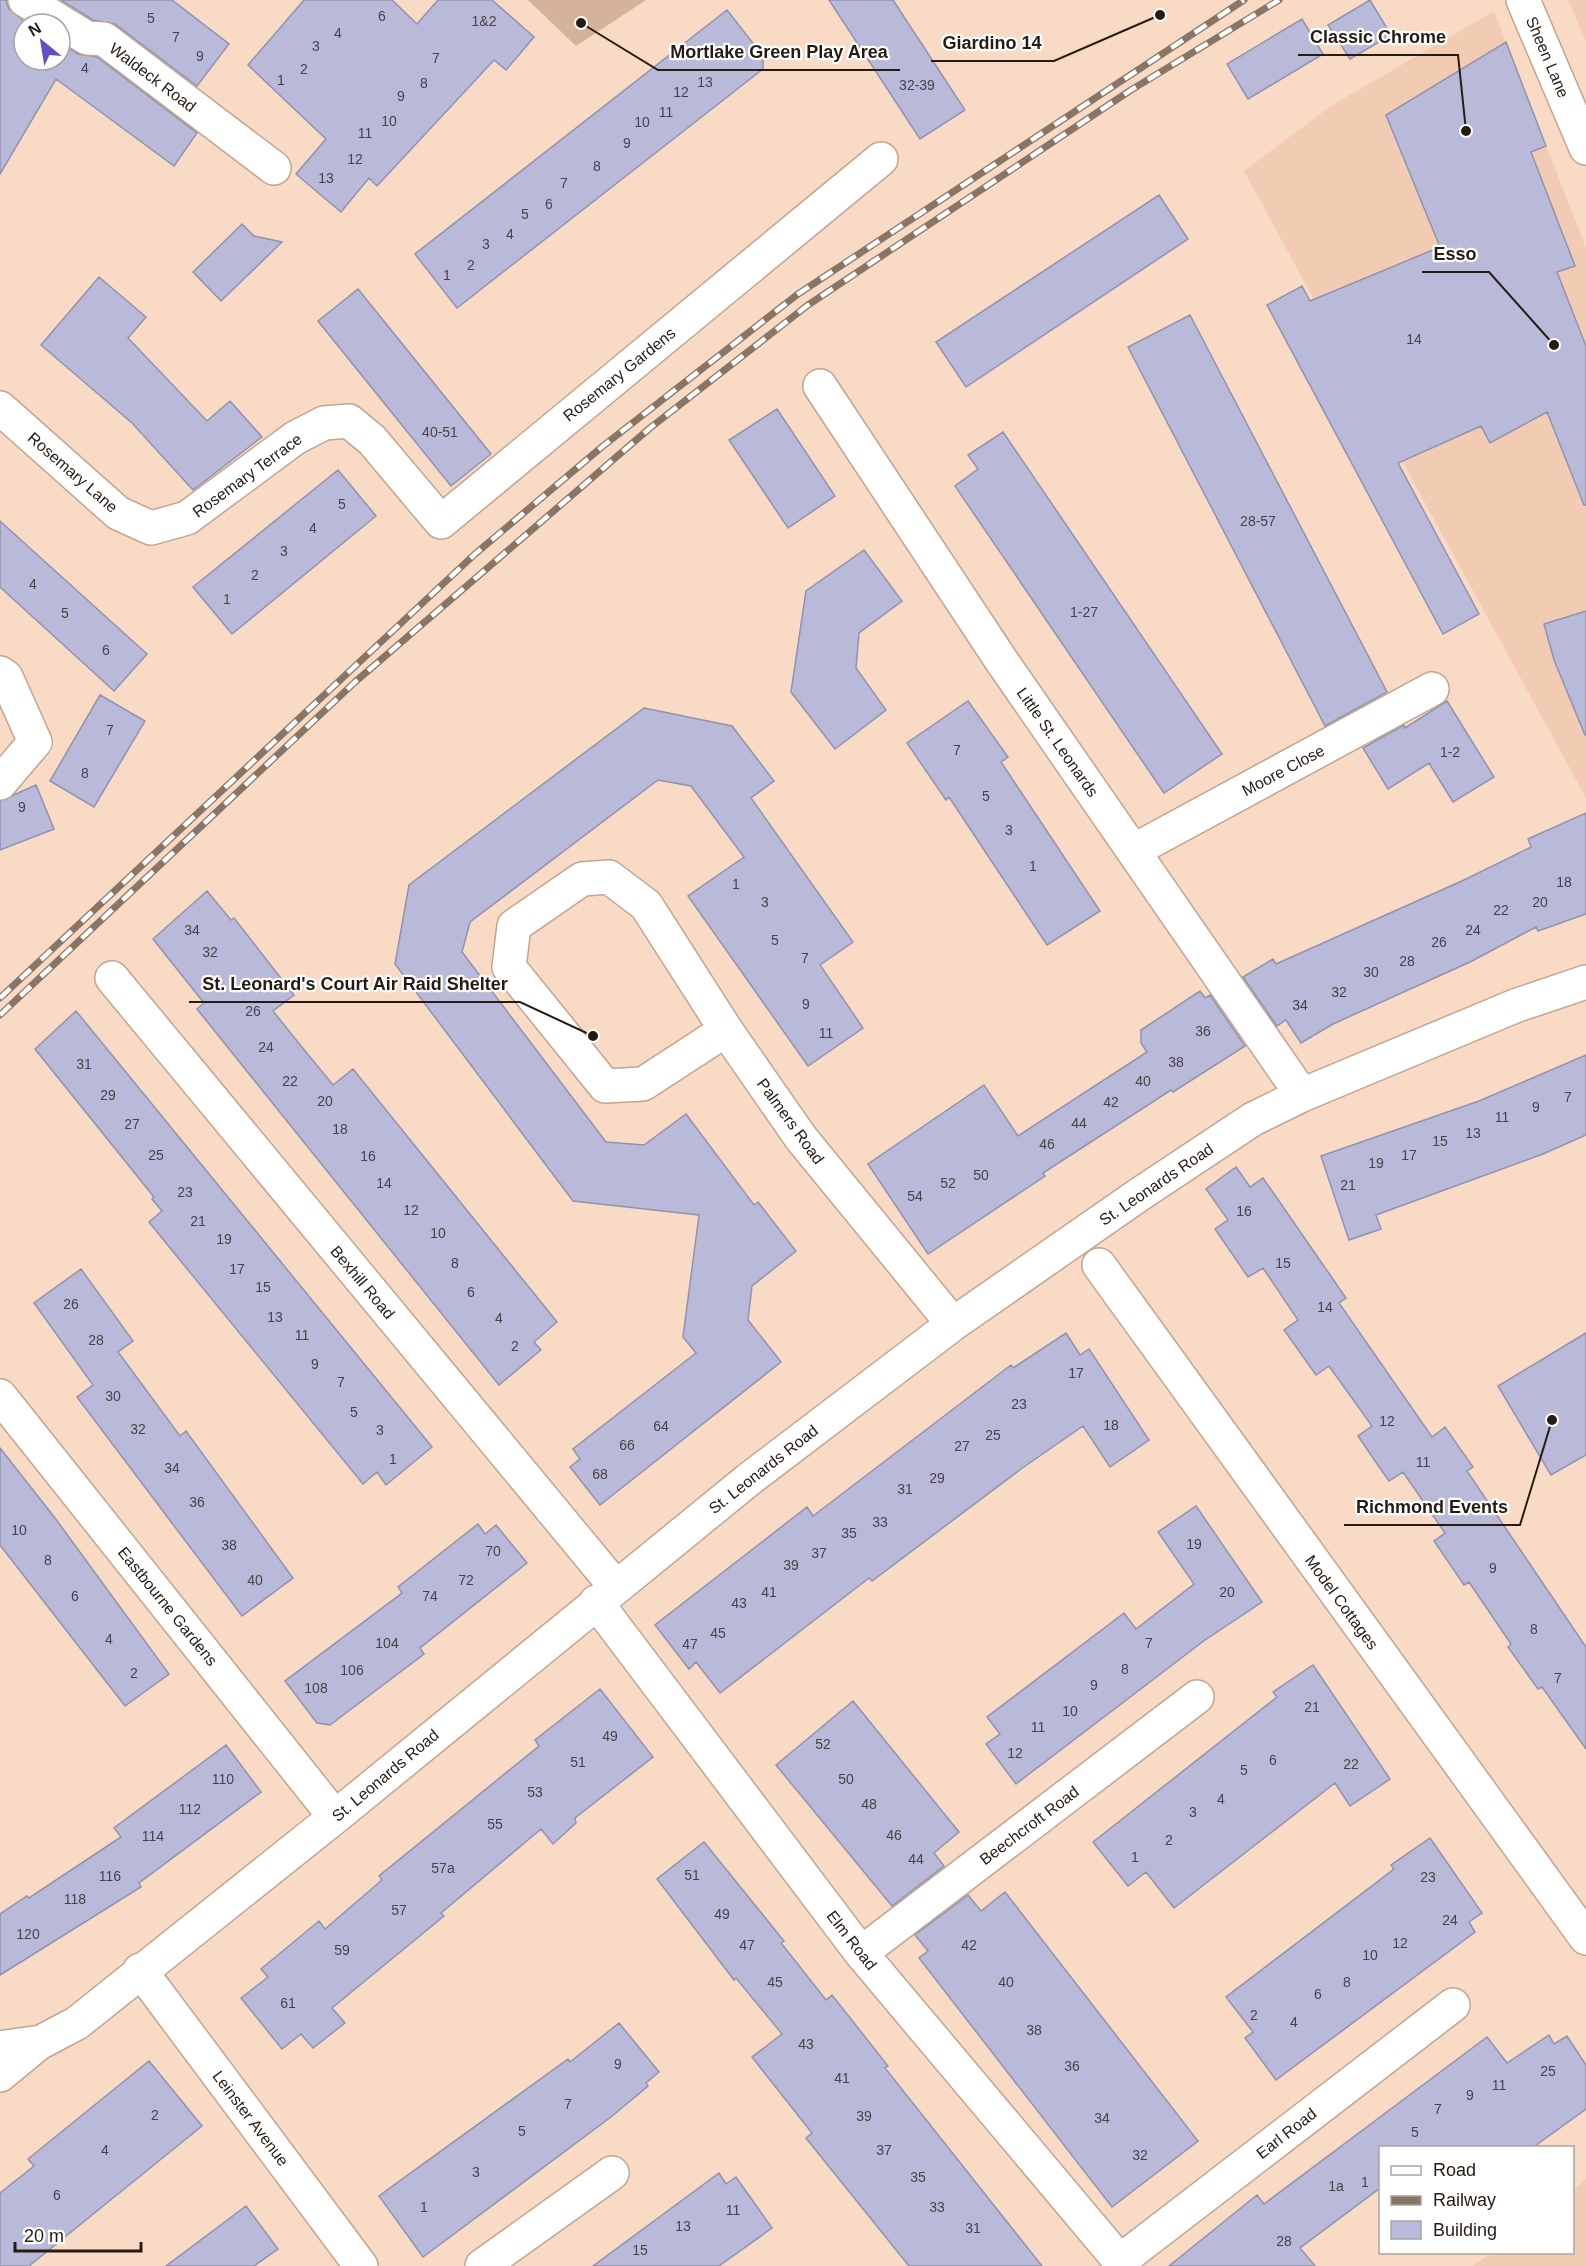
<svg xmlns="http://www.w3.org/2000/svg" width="1586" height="2266" viewBox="0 0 1586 2266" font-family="Arial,sans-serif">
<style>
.built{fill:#f2ccb2}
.green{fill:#d5b29a}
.building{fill:#b9b9da;stroke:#9191b0;stroke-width:1.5}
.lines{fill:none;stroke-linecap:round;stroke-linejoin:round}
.minor-casing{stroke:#c2a48f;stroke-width:36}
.secondary-casing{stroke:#c2a48f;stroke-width:36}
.minor{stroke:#fff;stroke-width:33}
.secondary{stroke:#fff;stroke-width:33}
.rail-casing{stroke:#897566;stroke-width:7}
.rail{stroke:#fff;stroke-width:4.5;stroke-dasharray:14;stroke-linecap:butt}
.labels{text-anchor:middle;stroke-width:4.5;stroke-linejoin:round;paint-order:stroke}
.number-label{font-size:14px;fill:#4b4245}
.street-label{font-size:16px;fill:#261b13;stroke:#fff}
.leader{fill:none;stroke:#261b13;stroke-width:2}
.callout-dot{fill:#261b13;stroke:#fff;stroke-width:2}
.callout-label{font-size:18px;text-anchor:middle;font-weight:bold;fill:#261b13;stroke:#fff;stroke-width:4.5;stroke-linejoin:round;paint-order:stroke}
</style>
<rect width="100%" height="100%" fill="#f9dac4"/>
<path class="built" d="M 1568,0 L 1586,0 L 1586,41 Z
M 1494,11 L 1586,248 L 1586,798 L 1244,171 L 1331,106 Z
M 1586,2179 L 1586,2266 L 1473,2266 L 1492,2253 L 1572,2252 L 1573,2190 Z"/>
<path class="green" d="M 528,0 L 646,0 L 576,46 Z"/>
<path class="building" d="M 0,0 L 6,0 L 9,9 L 28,24 L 24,24 L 24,60 L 60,60 L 60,43 L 78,54 L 97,57 L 197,133 L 174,166 L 56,79 L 0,174 Z
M 61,0 L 172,0 L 229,44 L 197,86 L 115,24 L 93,20 Z
M 304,0 L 392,0 L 417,24 L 438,0 L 492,0 L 534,37 L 506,70 L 494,60 L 377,186 L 369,178 L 341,212 L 296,174 L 326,139 L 248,65 Z
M 829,0 L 893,0 L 965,110 L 920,139 Z
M 1370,0 L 1391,35 L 1350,59 L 1328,25 Z
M 727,10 L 763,56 L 763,69 L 457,308 L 415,254 Z
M 1302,19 L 1323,54 L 1248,99 L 1227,64 Z
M 1506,42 L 1546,146 L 1531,152 L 1575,266 L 1557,272 L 1586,346 L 1586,505 L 1584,505 L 1547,412 L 1490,443 L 1481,426 L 1398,463 L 1479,614 L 1443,634 L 1267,305 L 1302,286 L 1310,301 L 1440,247 L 1386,115 Z
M 1159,195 L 1188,239 L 966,387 L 936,342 Z
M 242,224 L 254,236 L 282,242 L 221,301 L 193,272 Z
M 99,277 L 146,317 L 128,338 L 207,421 L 230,401 L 262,437 L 193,490 L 132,423 L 41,345 Z
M 358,289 L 491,454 L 451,486 L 318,321 Z
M 1190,315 L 1387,692 L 1325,726 L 1128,347 Z
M 777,409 L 835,496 L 788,528 L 729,440 Z
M 1003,432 L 1222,754 L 1164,793 L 955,486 L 978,469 L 968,455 Z
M 338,470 L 376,516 L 232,634 L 193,587 Z
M 0,521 L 147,654 L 114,691 L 0,587 Z
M 864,550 L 902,601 L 859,633 L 856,668 L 886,710 L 835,749 L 791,692 L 806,591 Z
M 1586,611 L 1586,735 L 1585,735 L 1554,660 L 1544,624 Z
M 100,695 L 145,721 L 94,807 L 50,781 Z
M 968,701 L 1008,757 L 1001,762 L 1100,911 L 1047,945 L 949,797 L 946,800 L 907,743 Z
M 1447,701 L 1494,777 L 1453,802 L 1429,763 L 1388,789 L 1363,748 L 1404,725 L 1405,728 Z
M 644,708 L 732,726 L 774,781 L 751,798 L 853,942 L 820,965 L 863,1028 L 808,1066 L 688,896 L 744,857 L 691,786 L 658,780 L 470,922 L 462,952 L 606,1142 L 644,1145 L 686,1114 L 754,1205 L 758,1202 L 796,1251 L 752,1286 L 748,1320 L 781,1362 L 600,1505 L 570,1467 L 580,1459 L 573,1449 L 696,1353 L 683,1337 L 699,1215 L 573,1201 L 395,964 L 409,885 Z
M 36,785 L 54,829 L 0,850 L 0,801 Z
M 1586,813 L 1586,914 L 1538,931 L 1536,927 L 1470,962 L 1333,1024 L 1301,1043 L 1286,1020 L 1277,1026 L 1243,977 L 1273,959 L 1276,964 L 1464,880 L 1531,847 L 1528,839 Z
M 207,891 L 231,920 L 234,918 L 294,995 L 273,1011 L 301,1046 L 333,1085 L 353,1069 L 557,1322 L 534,1342 L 541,1350 L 499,1385 L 197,1009 L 204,1003 L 153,939 Z
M 1200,991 L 1205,998 L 1210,995 L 1245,1046 L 1173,1092 L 1171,1090 L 1043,1173 L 1045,1176 L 928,1254 L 868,1164 L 984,1085 L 1018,1136 L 1147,1052 L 1141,1043 L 1141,1030 Z
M 76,1011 L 432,1447 L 386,1485 L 377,1472 L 363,1484 L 175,1254 L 149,1222 L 162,1211 L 152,1199 L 154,1197 L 35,1049 Z
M 1586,1055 L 1586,1135 L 1543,1154 L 1376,1215 L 1381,1229 L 1349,1240 L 1321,1156 L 1479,1101 Z
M 1236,1167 L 1250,1187 L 1263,1178 L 1346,1298 L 1339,1303 L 1432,1437 L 1445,1427 L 1473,1467 L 1467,1471 L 1586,1647 L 1586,1749 L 1542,1687 L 1538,1689 L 1508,1647 L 1511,1644 L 1469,1582 L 1464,1585 L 1434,1541 L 1445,1533 L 1403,1472 L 1389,1481 L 1373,1458 L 1358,1436 L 1372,1426 L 1329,1366 L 1316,1375 L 1284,1330 L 1298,1320 L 1263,1268 L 1248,1277 L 1215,1229 L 1228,1220 L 1206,1189 Z
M 81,1269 L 133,1341 L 118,1352 L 180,1436 L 186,1431 L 293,1578 L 242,1616 L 77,1397 L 93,1385 L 34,1303 Z
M 1066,1333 L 1080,1355 L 1089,1349 L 1149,1440 L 1110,1467 L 1083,1426 L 1021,1469 L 872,1581 L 869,1578 L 720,1693 L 696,1662 L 689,1669 L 655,1625 L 807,1507 L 813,1516 L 1011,1365 L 1013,1368 Z
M 1586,1333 L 1586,1455 L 1551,1475 L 1498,1386 Z
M 0,1448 L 55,1518 L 169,1674 L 125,1706 L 0,1545 Z
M 1196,1506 L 1262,1602 L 1205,1640 L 1016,1784 L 986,1744 L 1000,1734 L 987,1717 L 1124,1613 L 1136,1629 L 1194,1584 L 1158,1532 Z
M 478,1524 L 485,1534 L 496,1525 L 527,1563 L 420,1648 L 424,1654 L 330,1725 L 317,1723 L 285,1681 L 402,1593 L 398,1587 Z
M 1313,1665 L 1390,1779 L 1350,1806 L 1335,1783 L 1174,1908 L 1146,1872 L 1128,1886 L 1093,1842 L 1277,1697 L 1273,1692 Z
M 600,1689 L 653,1757 L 575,1818 L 576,1823 L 553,1844 L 541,1829 L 441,1913 L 444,1916 L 332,2008 L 345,2023 L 313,2048 L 301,2034 L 282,2049 L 241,1998 L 268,1977 L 261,1969 L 319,1921 L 325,1929 L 382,1880 L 379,1876 L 539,1746 L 535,1740 Z
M 853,1701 L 959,1832 L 934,1853 L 944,1866 L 892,1906 L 776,1765 Z
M 226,1745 L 261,1792 L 139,1883 L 141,1887 L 0,1975 L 0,1914 L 27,1896 L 29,1898 L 121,1837 L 114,1828 Z
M 1430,1838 L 1482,1913 L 1469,1922 L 1475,1932 L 1276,2080 L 1245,2038 L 1253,2032 L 1226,1997 L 1394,1869 L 1391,1865 Z
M 704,1842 L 784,1941 L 781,1943 L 826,2000 L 832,1995 L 888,2066 L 885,2068 L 1042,2266 L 909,2266 L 806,2138 L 812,2133 L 752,2057 L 782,2034 L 736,1978 L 734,1980 L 657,1879 Z
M 1005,1892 L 1198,2141 L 1112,2207 L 919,1958 L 928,1951 L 915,1935 L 968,1895 L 981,1911 Z
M 619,2023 L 659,2072 L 646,2083 L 648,2086 L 611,2117 L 423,2257 L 379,2196 L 568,2059 L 570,2062 Z
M 1549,2035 L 1554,2044 L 1567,2036 L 1586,2065 L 1586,2109 L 1532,2148 L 1380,2148 L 1380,2188 L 1300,2248 L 1315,2266 L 1169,2266 L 1257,2195 L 1264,2204 L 1487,2037 L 1507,2063 Z
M 149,2061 L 202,2126 L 29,2266 L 0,2266 L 0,2193 L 34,2166 L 28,2159 Z
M 719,2173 L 726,2184 L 736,2177 L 772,2228 L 719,2266 L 593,2266 Z
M 246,2206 L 278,2249 L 254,2266 L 166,2266 Z"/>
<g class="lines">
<g class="minor-casing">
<path id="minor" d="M 25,0 L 87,38 L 104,39 L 274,168
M 820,386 L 1001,660 L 1302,1095
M 0,408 L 118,513 L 151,528 L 187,518 L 295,438 L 324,423 L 349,421 L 372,440 L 441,522 L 881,159
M 0,673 L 6,677 L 35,742 L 0,783
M 1133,851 L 1432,689
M 112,978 L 615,1586
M 726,1030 L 643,1084 L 605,1086 L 509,967 L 514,926 L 582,879 L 609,877 L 646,905 L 726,1030 L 801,1138 L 953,1324
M 1099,1265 L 1586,1938
M 0,1396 L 335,1817
M 596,1602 L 861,1953 L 1124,2266
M 861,1953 L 1197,1697
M 140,1970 L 361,2266
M 0,2048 L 41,2042 L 77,2023 L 335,1817 L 748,1480 L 953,1324 L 1140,1194 L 1253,1119 L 1302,1095 L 1515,1006 L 1586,982
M 0,2075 L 40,2042
M 1120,2261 L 1453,2005
M 482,2266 L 612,2173"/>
</g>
<g class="secondary-casing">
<path id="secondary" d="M 1523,0 L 1586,148"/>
</g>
<use href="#minor" class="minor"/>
<use href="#secondary" class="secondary"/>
<g class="rail-casing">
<path id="rail" d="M 0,998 L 475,554 L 603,446 L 798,294 L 1244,0
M 0,1015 L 355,682 L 650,428 L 808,305 L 1131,90 L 1279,0"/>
</g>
<use href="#rail" class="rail"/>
</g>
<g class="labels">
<g class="number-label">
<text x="382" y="21">6</text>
<text x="151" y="23">5</text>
<text x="484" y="26">1&amp;2</text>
<text x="338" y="38">4</text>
<text x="176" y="42">7</text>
<text x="316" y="51">3</text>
<text x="200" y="61">9</text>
<text x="436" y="63">7</text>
<text x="85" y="73">4</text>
<text x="304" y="74">2</text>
<text x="281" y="85">1</text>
<text x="705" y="87">13</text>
<text x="424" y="88">8</text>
<text x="917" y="90">32-39</text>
<text x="681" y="97">12</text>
<text x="401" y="101">9</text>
<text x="666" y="117">11</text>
<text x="389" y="126">10</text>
<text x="642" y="127">10</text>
<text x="365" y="138">11</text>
<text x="627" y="148">9</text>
<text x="355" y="164">12</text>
<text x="597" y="171">8</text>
<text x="326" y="183">13</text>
<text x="564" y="188">7</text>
<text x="549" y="209">6</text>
<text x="525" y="219">5</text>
<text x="510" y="239">4</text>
<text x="486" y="249">3</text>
<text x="471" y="270">2</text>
<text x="447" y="280">1</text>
<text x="1414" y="344">14</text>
<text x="440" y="437">40-51</text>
<text x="342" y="509">5</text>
<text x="1258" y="526">28-57</text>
<text x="313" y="533">4</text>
<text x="284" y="556">3</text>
<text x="255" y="580">2</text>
<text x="33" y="589">4</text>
<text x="227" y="604">1</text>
<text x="1084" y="617">1-27</text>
<text x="65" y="618">5</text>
<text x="106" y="655">6</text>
<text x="110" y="735">7</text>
<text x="957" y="755">7</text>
<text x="1450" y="757">1-2</text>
<text x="85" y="778">8</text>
<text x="986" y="801">5</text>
<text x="22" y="812">9</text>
<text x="1009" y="835">3</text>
<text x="1033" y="871">1</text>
<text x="1564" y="887">18</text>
<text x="736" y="889">1</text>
<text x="765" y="907">3</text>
<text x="1540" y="907">20</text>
<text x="1501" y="915">22</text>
<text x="192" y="935">34</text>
<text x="1473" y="935">24</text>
<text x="775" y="945">5</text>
<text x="1439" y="947">26</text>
<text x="210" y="957">32</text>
<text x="805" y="963">7</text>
<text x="1407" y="966">28</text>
<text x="1371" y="977">30</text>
<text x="1339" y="997">32</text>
<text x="806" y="1009">9</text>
<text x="1300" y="1010">34</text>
<text x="253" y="1016">26</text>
<text x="1203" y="1036">36</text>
<text x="826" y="1038">11</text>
<text x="266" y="1052">24</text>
<text x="1176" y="1067">38</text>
<text x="84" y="1069">31</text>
<text x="290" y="1086">22</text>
<text x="1143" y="1086">40</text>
<text x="108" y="1100">29</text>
<text x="1568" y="1102">7</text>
<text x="325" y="1106">20</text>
<text x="1111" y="1107">42</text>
<text x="1536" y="1112">9</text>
<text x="1502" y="1122">11</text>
<text x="1079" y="1128">44</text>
<text x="132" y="1129">27</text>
<text x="340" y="1134">18</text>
<text x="1473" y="1138">13</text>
<text x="1440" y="1146">15</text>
<text x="1047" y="1149">46</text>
<text x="156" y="1160">25</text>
<text x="1409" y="1160">17</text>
<text x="368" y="1161">16</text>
<text x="1376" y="1168">19</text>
<text x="981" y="1180">50</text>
<text x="384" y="1188">14</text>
<text x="948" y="1188">52</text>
<text x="1348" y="1190">21</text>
<text x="185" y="1197">23</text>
<text x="915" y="1201">54</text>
<text x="411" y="1215">12</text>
<text x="1244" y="1216">16</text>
<text x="198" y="1226">21</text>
<text x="438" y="1238">10</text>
<text x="224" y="1244">19</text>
<text x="455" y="1268">8</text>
<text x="1283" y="1268">15</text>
<text x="237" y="1274">17</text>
<text x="263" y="1292">15</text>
<text x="471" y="1297">6</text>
<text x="71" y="1309">26</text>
<text x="1325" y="1312">14</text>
<text x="275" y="1322">13</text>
<text x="499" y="1323">4</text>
<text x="302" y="1340">11</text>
<text x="96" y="1345">28</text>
<text x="515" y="1351">2</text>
<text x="315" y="1369">9</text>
<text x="1076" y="1378">17</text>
<text x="341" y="1387">7</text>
<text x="113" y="1401">30</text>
<text x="1019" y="1409">23</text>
<text x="354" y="1417">5</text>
<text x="1387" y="1426">12</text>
<text x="1111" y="1430">18</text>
<text x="661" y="1431">64</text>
<text x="138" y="1434">32</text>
<text x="380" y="1435">3</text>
<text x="993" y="1440">25</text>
<text x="627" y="1450">66</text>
<text x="962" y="1451">27</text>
<text x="393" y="1464">1</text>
<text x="1423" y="1467">11</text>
<text x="172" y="1473">34</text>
<text x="600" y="1479">68</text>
<text x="937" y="1483">29</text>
<text x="905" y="1494">31</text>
<text x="197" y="1507">36</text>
<text x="880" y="1527">33</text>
<text x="19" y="1535">10</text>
<text x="849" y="1538">35</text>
<text x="1194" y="1549">19</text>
<text x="229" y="1550">38</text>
<text x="493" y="1556">70</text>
<text x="819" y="1558">37</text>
<text x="48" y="1565">8</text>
<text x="791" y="1570">39</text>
<text x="1493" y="1573">9</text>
<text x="255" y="1585">40</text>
<text x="466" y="1585">72</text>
<text x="769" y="1597">41</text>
<text x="1227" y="1597">20</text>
<text x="75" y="1601">6</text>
<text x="430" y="1601">74</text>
<text x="739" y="1608">43</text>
<text x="1534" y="1634">8</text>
<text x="718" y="1638">45</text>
<text x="109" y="1644">4</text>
<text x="387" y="1648">104</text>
<text x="1149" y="1648">7</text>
<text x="690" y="1649">47</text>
<text x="1125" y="1674">8</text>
<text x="352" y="1675">106</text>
<text x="134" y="1678">2</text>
<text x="1558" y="1683">7</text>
<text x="1094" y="1690">9</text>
<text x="316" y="1693">108</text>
<text x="1312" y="1712">21</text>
<text x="1070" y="1716">10</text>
<text x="1038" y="1732">11</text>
<text x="610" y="1741">49</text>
<text x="823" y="1749">52</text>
<text x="1015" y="1758">12</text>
<text x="1273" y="1765">6</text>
<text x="578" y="1767">51</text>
<text x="1351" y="1769">22</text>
<text x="1244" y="1775">5</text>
<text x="223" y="1784">110</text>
<text x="846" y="1784">50</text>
<text x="535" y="1797">53</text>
<text x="1221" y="1804">4</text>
<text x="869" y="1809">48</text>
<text x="190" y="1814">112</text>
<text x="1193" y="1817">3</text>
<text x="495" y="1829">55</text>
<text x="894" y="1840">46</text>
<text x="153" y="1841">114</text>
<text x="1169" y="1845">2</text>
<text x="1135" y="1862">1</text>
<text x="916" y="1864">44</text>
<text x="443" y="1873">57a</text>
<text x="692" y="1880">51</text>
<text x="110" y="1881">116</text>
<text x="1428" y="1882">23</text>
<text x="75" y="1904">118</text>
<text x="399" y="1915">57</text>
<text x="722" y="1919">49</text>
<text x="1450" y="1925">24</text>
<text x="28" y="1939">120</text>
<text x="1400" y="1948">12</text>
<text x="747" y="1950">47</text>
<text x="969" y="1950">42</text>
<text x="342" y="1955">59</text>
<text x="1370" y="1960">10</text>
<text x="775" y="1987">45</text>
<text x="1006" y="1987">40</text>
<text x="1347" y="1987">8</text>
<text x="1318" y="1999">6</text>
<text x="288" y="2008">61</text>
<text x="1254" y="2020">2</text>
<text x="1294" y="2027">4</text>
<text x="1034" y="2035">38</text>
<text x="806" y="2049">43</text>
<text x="618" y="2069">9</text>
<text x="1072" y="2071">36</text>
<text x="1548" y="2076">25</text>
<text x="842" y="2083">41</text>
<text x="1499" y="2090">11</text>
<text x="1470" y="2100">9</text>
<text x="568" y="2109">7</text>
<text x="1438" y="2114">7</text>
<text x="155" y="2120">2</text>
<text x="864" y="2121">39</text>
<text x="1102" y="2123">34</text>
<text x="522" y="2136">5</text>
<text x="1415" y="2137">5</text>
<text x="105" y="2155">4</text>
<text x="884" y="2155">37</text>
<text x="1140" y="2160">32</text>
<text x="476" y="2177">3</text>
<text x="918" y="2182">35</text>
<text x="1365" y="2187">1</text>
<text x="1336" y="2191">1a</text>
<text x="57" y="2200">6</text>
<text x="424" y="2212">1</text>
<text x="937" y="2212">33</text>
<text x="733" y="2215">11</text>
<text x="683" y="2231">13</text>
<text x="973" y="2233">31</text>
<text x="1284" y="2246">28</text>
<text x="640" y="2255">15</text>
</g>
<g class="street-label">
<text transform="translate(1548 57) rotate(67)" y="6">Sheen Lane</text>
<text transform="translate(153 77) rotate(37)" y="6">Waldeck Road</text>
<text transform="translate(619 374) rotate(-39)" y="6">Rosemary Gardens</text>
<text transform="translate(73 472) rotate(41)" y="6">Rosemary Lane</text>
<text transform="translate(247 475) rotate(-36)" y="6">Rosemary Terrace</text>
<text transform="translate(1058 742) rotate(55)" y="6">Little St. Leonards</text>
<text transform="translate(1283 770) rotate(-28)" y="6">Moore Close</text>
<text transform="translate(791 1121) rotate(54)" y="6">Palmers Road</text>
<text transform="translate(1156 1184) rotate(-34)" y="6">St. Leonards Road</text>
<text transform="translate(363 1282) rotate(50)" y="6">Bexhill Road</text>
<text transform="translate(763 1469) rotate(-38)" y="6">St. Leonards Road</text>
<text transform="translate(1342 1602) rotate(54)" y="6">Model Cottages</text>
<text transform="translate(168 1606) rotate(51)" y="6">Eastbourne Gardens</text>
<text transform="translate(385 1775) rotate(-40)" y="6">St. Leonards Road</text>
<text transform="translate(1029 1825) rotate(-37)" y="6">Beechcroft Road</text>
<text transform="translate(852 1940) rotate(52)" y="6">Elm Road</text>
<text transform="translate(251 2118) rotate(53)" y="6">Leinster Avenue</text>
<text transform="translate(1286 2133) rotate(-38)" y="6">Earl Road</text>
</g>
</g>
<path class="leader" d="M1466 131L1458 55H1298M1160 15L1054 61H931M581 23L658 70H900M1554 345L1489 272H1422M593 1036L520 1002H189M1552 1420L1520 1525H1344"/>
<g class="callout-dot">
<circle cx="1466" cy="131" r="6"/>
<circle cx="1160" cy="15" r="6"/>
<circle cx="581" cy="23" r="6"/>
<circle cx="1554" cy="345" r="6"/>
<circle cx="593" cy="1036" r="6"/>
<circle cx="1552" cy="1420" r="6"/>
</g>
<g class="callout-label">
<text x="1378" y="43">Classic Chrome</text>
<text x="992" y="49">Giardino 14</text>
<text x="779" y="58">Mortlake Green Play Area</text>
<text x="1455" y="260">Esso</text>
<text x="355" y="990">St. Leonard's Court Air Raid Shelter</text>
<text x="1432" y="1513">Richmond Events</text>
</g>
<rect x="1379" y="2146" width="195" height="108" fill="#ffffff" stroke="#a8a4a1" stroke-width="1.5"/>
<rect x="1391" y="2166" width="30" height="9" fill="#ffffff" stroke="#a8a4a1" stroke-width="1.5"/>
<text x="1433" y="2176" font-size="18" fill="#261b13">Road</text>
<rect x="1391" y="2196" width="30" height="9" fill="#897566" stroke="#a8a4a1" stroke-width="1.5"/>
<text x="1433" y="2206" font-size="18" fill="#261b13">Railway</text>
<rect x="1391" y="2221" width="30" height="18" fill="#b9b9da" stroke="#a8a4a1" stroke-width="1.5"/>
<text x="1433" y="2236" font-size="18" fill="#261b13">Building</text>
<g transform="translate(42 42) rotate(330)"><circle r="28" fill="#ffffff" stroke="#a8a4a1" stroke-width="1.5"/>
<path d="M0-4.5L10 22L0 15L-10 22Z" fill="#614fc7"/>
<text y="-9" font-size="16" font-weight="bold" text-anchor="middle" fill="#261b13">N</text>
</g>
<path d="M15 2242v9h126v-9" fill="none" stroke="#261b13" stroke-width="3"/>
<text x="24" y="2242" font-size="18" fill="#261b13" stroke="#ffffff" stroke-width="4.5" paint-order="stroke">20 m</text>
</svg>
